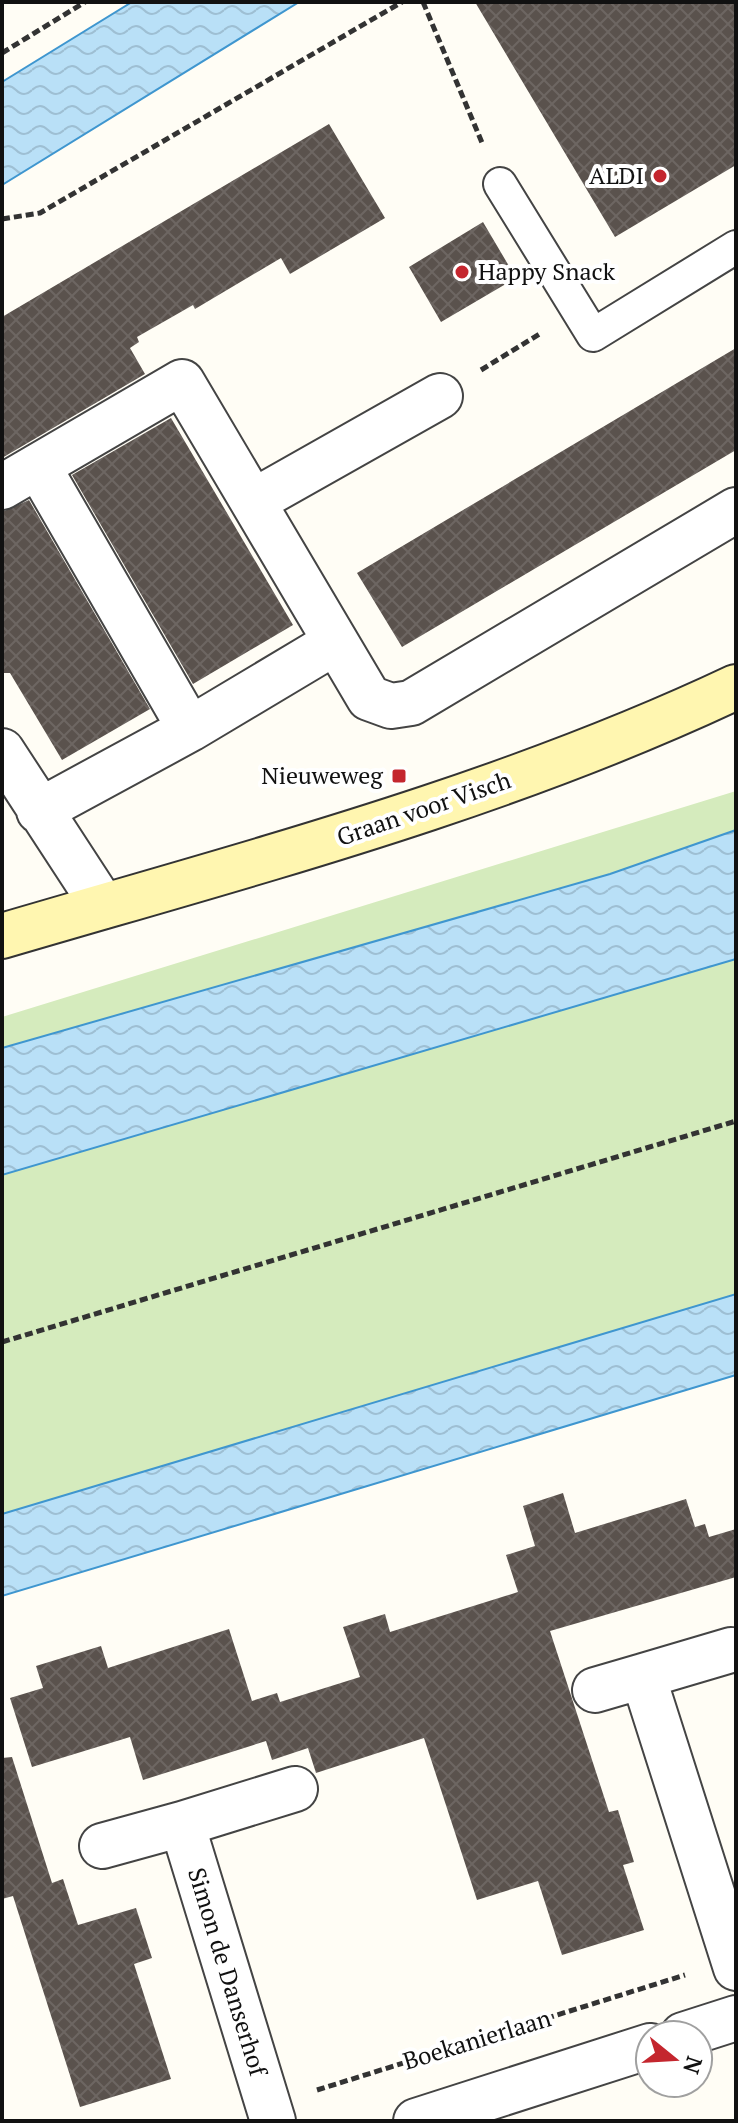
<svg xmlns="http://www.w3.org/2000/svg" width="738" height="2123" viewBox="0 0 738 2123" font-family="'PT Serif',serif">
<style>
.grass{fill:#d5ebbd}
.water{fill:url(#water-waves);stroke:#3f96cf;stroke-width:2}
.building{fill:url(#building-cross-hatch)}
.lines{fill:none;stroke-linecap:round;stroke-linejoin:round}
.lane-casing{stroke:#444;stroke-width:36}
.street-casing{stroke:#444;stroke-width:48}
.secondary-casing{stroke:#333;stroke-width:48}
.path{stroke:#333;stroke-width:5;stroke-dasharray:8 4;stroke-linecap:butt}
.lane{stroke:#fff;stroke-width:32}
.street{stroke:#fff;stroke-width:44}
.secondary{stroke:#fff6b0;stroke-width:44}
.poi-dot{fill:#c4262e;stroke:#fff;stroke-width:3}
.labels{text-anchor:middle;stroke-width:8;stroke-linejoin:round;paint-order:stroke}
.poi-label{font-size:24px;fill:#111;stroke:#fff;text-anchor:end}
.street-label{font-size:24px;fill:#111;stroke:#fff}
</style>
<defs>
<pattern id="water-waves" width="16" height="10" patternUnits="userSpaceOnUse" patternTransform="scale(2)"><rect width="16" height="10" fill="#b9e0f7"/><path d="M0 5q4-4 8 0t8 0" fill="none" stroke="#9ebfd3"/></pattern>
<pattern id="building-cross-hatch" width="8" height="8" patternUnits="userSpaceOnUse" patternTransform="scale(2)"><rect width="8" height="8" fill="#5a524d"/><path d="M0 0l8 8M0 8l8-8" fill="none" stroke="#6d6662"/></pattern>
</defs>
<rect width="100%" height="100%" fill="#fffdf5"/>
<path class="grass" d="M 736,791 L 736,830 L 610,874 L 2,1048 L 2,1017 Z
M 736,959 L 736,1294 L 2,1514 L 2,1175 Z"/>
<path class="water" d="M 132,2 L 299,2 L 2,185 L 2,82 Z
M 736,830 L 736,959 L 2,1175 L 2,1048 L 610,874 Z
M 736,1294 L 736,1375 L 2,1596 L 2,1514 Z"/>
<path class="building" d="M 475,2 L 736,2 L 736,165 L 615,237 Z
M 329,124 L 385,218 L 290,274 L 281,258 L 195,309 L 193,305 L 137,337 L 139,342 L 130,348 L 145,374 L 2,458 L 2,317 Z
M 483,222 L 516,278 L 441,322 L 409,267 Z
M 736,348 L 736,450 L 402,647 L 357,573 Z
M 171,418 L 293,625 L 193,684 L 72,475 Z
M 29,500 L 150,709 L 62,760 L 10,673 L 2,673 L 2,512 Z
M 563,1493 L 575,1533 L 686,1499 L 695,1527 L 705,1524 L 709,1537 L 736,1529 L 736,1577 L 550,1631 L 609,1812 L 618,1810 L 634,1862 L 623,1865 L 644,1930 L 562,1955 L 538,1881 L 477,1900 L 424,1738 L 316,1773 L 308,1748 L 272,1760 L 266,1741 L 143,1780 L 130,1737 L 32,1767 L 10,1698 L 43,1688 L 36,1666 L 101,1646 L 108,1668 L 229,1629 L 252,1701 L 277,1693 L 280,1702 L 360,1677 L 343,1627 L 385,1614 L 390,1632 L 518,1592 L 506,1555 L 535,1546 L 523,1506 Z
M 12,1757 L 52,1883 L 63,1879 L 78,1925 L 136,1908 L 152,1958 L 134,1964 L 171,2079 L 80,2107 L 13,1896 L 2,1899 L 2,1758 Z"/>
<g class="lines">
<g class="lane-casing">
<path id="lane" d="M 500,184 L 593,335 L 736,247"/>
</g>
<g class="street-casing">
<path id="street" d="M 38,466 L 190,729
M 2,487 L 182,382 L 369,698 L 391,706 L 411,703 L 736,510
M 254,501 L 440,396
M 2,751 L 103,906
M 39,811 L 190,729 L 334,643
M 731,1650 L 643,1676 L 736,1968
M 595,1690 L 643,1676
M 102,1846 L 182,1824
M 683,2035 L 736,2018
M 273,2121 L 182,1824 L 295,1789
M 416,2121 L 650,2046"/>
</g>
<g class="secondary-casing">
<path id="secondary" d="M 2,936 C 250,863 501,798 736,687"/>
</g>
<path class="path" d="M 423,2 L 483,145
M 2,53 L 85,2
M 2,219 L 40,213 L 402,2
M 481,370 L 541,333
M 2,1342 L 736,1121
M 317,2090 L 685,1975"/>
<use href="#lane" class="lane"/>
<use href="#street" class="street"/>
<use href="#secondary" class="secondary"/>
</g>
<g class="poi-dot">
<circle cx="660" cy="176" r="8"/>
<circle cx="462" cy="272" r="8"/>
<rect x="391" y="768" width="16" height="16" rx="4"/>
</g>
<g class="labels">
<g class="poi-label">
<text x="644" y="184">ALDI</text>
<text x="478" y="280" text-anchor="start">Happy Snack</text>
<text x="383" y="784">Nieuweweg</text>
</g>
<g class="street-label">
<text transform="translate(424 809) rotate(-19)" y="8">Graan voor Visch</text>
<text transform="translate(227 1972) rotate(73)" y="8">Simon de Danserhof</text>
<text transform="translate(477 2040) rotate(-17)" y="8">Boekanierlaan</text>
</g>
</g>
<rect width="738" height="2123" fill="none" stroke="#111111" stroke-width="8"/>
<g transform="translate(674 2059) rotate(108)"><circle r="38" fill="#ffffff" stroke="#a0a0a0" stroke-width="2"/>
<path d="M0-6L14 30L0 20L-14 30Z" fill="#c4262e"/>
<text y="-12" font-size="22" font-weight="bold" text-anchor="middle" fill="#111111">N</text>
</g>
</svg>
